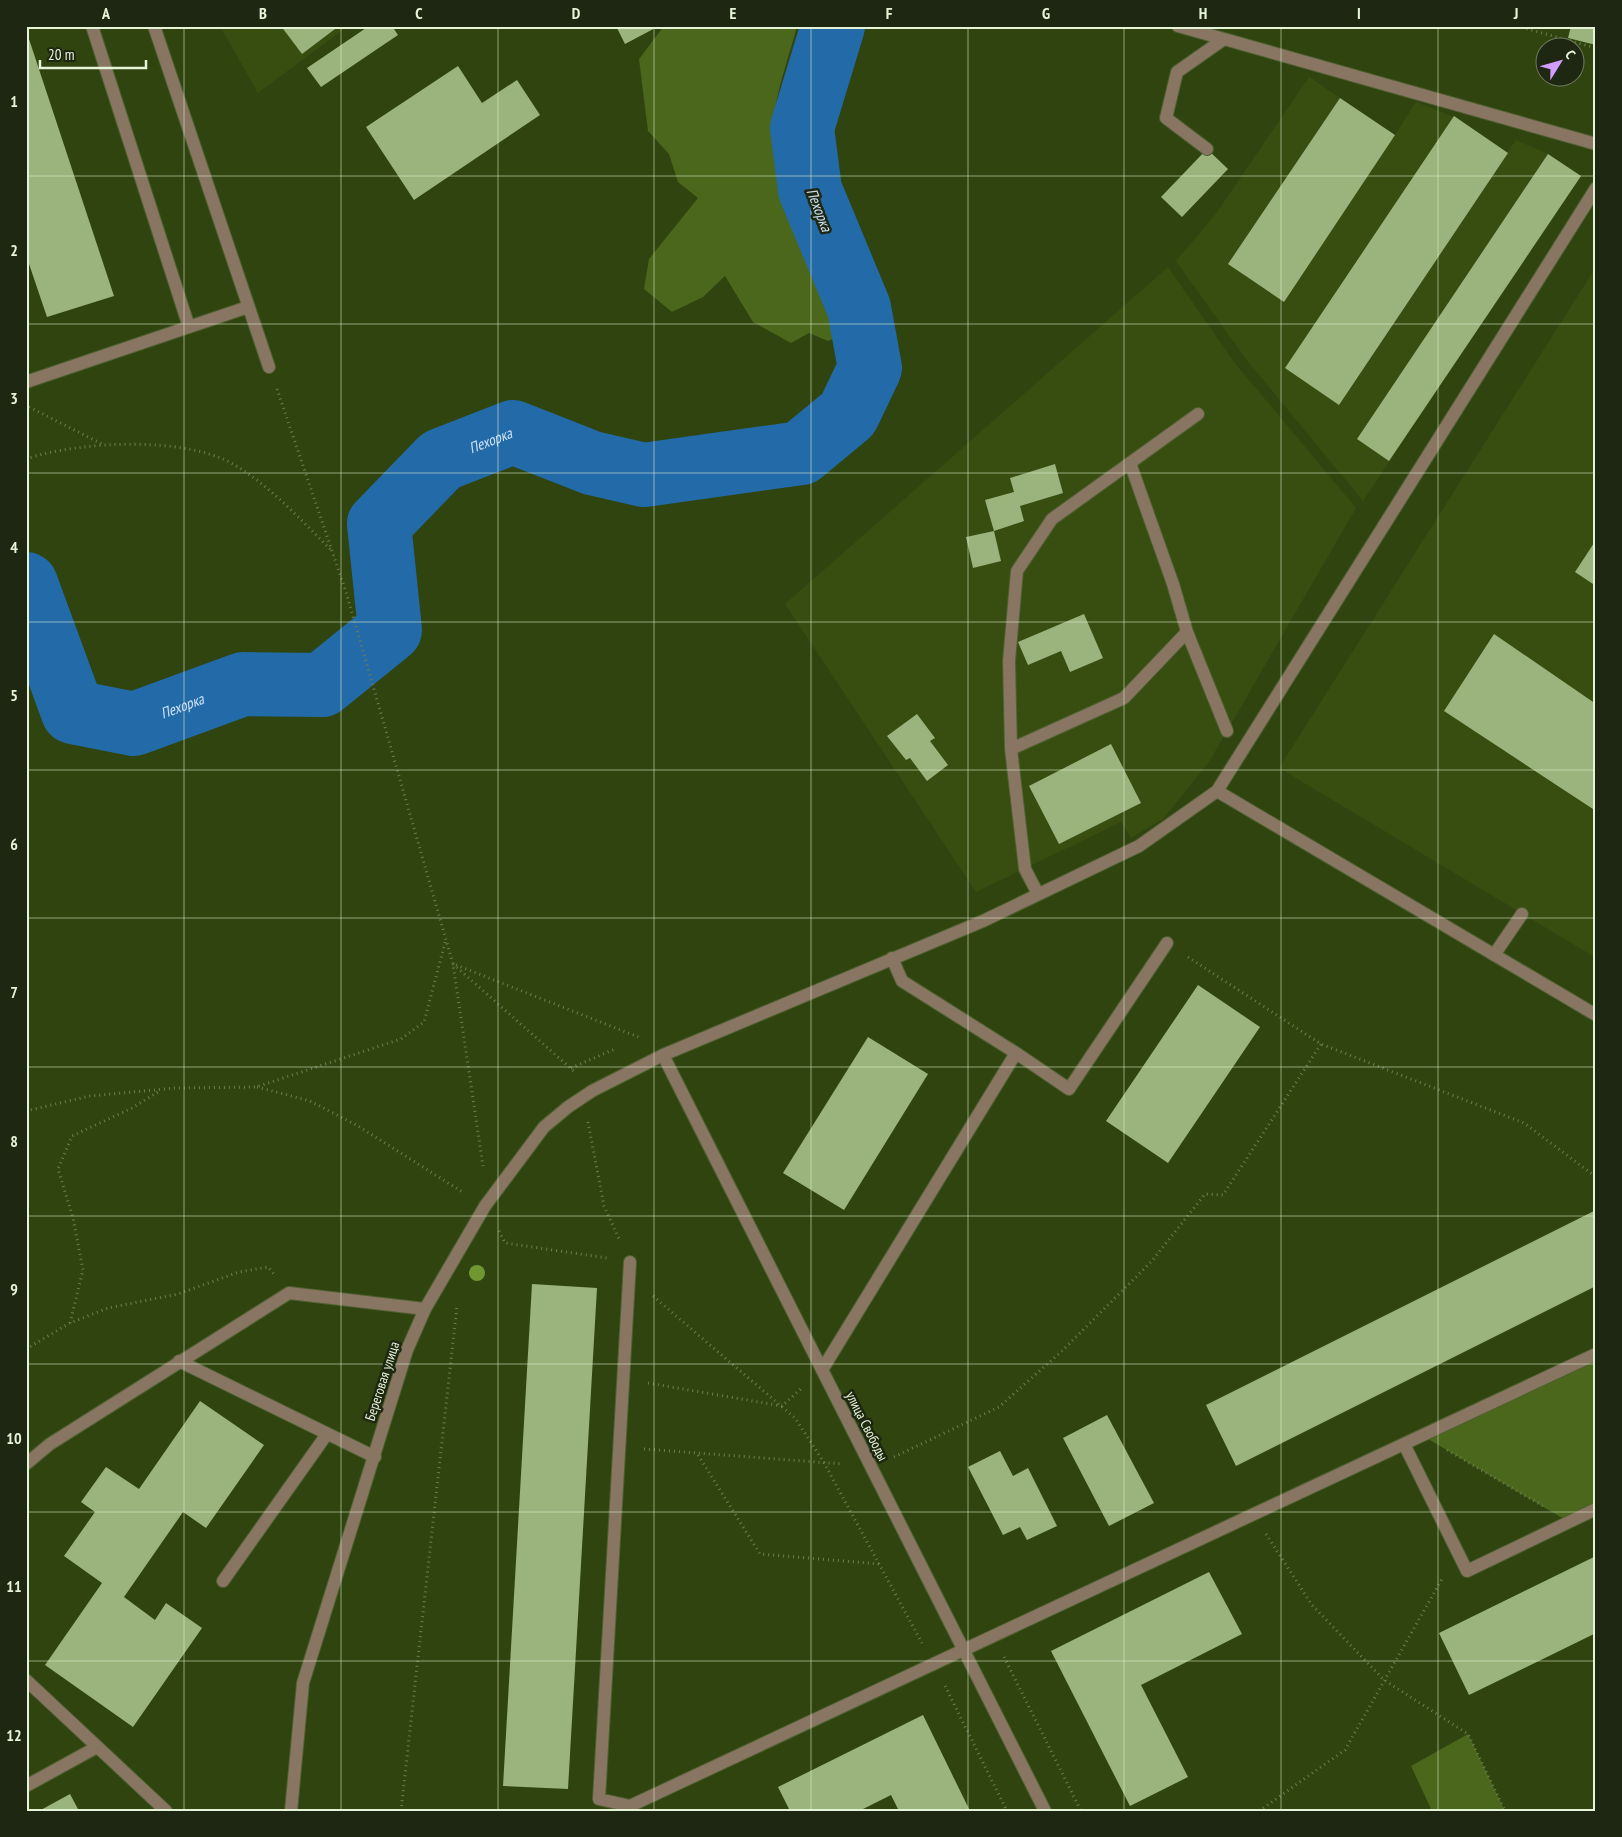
<svg xmlns="http://www.w3.org/2000/svg" width="1622" height="1837" viewBox="0 0 1622 1837" font-family="'PT Sans Narrow',sans-serif">
<style>
.built{fill:#374e10}
.green{fill:#4a671b}
.lines{fill:none;stroke-linecap:round;stroke-linejoin:round}
.river{stroke:#236ba8;stroke-width:64}
.building{fill:#9bb47d}
.minor-casing{stroke:#4d602f;stroke-width:14}
.path{stroke:#6c7e51;stroke-width:3;stroke-dasharray:1 4;stroke-linecap:butt}
.minor{stroke:#887562;stroke-width:12}
.tree{fill:#709732}
.grid{fill:none;stroke:#e5f3d6;stroke-width:1;stroke-opacity:0.55}
.labels{text-anchor:middle;stroke-width:5;stroke-linejoin:round;paint-order:stroke}
.street-label{font-size:14px;fill:#e5f3d6;stroke:#1e2711}
.water-label{font-size:15px;font-style:italic;fill:#cfe3f8;stroke:#1e2711}
.neatline{fill:none;stroke:#e5f3d6;stroke-width:2}
.grid-label{font-size:16px;text-anchor:middle;font-weight:bold;fill:#e5f3d6}
</style>
<rect width="100%" height="100%" fill="#30440f"/>
<path class="built" d="M 220,26 L 348,26 L 258,93 Z
M 1309,77 L 1395,135 L 1416,102 L 1454,117 L 1507,153 L 1516,140 L 1548,154 L 1581,176 L 1363,501 L 1245,358 L 1176,261 L 1215,215 Z
M 1168,267 L 1234,362 L 1356,508 L 1209,762 L 1163,819 L 1131,838 L 1121,822 L 976,892 L 785,604 Z
M 1596,267 L 1596,958 L 1279,768 Z"/>
<path class="green" d="M 664,26 L 797,26 C 790,55 772,101 774,130 C 777,187 809,239 830,290 C 836,304 839,319 844,334 L 828,341 L 809,333 L 791,343 L 753,322 L 725,276 L 703,297 L 672,312 L 644,289 L 649,259 L 698,198 L 678,182 L 669,154 L 648,131 L 639,59 Z
M 1596,1354 L 1596,1509 L 1569,1522 L 1423,1436 Z
M 1468,1734 L 1505,1811 L 1432,1811 L 1411,1766 Z"/>
<g class="lines">
<path class="river" id="s1" d="M 26,584 L 73,712 L 134,724 L 243,684 L 322,685 L 390,630 L 379,524 L 441,460 L 513,432 L 592,463 L 644,475 L 801,453 L 848,414 L 870,368 L 859,308 L 810,190 L 802,128 L 833,26"/>
</g>
<path class="building" d="M 281,26 L 339,26 L 302,54 Z
M 369,26 L 392,26 L 398,35 L 321,87 L 307,68 Z
M 616,26 L 659,26 L 625,44 Z
M 1571,26 L 1596,26 L 1596,45 L 1568,38 Z
M 26,30 L 114,296 L 47,317 L 26,255 Z
M 458,66 L 482,103 L 517,80 L 540,115 L 414,200 L 366,127 Z
M 1340,98 L 1395,135 L 1284,302 L 1228,264 Z
M 1454,116 L 1508,153 L 1339,405 L 1285,368 Z
M 1207,149 L 1228,169 L 1182,217 L 1161,197 Z
M 1548,154 L 1581,176 L 1389,461 L 1357,439 Z
M 1055,464 L 1063,493 L 1020,506 L 1024,521 L 994,531 L 1001,561 L 973,568 L 966,537 L 994,531 L 985,500 L 1014,492 L 1010,478 Z
M 1596,540 L 1596,586 L 1575,572 Z
M 1084,614 L 1103,658 L 1070,672 L 1061,651 L 1028,665 L 1018,642 Z
M 1494,634 L 1596,704 L 1596,811 L 1444,711 Z
M 917,714 L 935,738 L 930,741 L 948,765 L 927,781 L 910,758 L 906,760 L 887,736 Z
M 1111,744 L 1141,803 L 1059,844 L 1029,786 Z
M 1198,985 L 1260,1027 L 1168,1163 L 1106,1121 Z
M 868,1037 L 928,1074 L 844,1210 L 783,1173 Z
M 1596,1210 L 1596,1286 L 1236,1466 L 1206,1405 Z
M 532,1284 L 597,1288 L 568,1789 L 503,1786 Z
M 200,1401 L 264,1445 L 206,1528 L 183,1512 L 124,1597 L 155,1620 L 166,1603 L 202,1628 L 133,1727 L 45,1665 L 102,1583 L 64,1556 L 95,1512 L 81,1502 L 106,1467 L 139,1489 Z
M 1107,1415 L 1154,1503 L 1109,1526 L 1063,1438 Z
M 1000,1451 L 1013,1476 L 1028,1468 L 1057,1526 L 1027,1540 L 1020,1527 L 1003,1535 L 968,1467 Z
M 1596,1556 L 1596,1633 L 1469,1695 L 1439,1633 Z
M 1209,1572 L 1242,1634 L 1141,1685 L 1188,1777 L 1130,1806 L 1051,1651 Z
M 923,1715 L 970,1811 L 899,1811 L 891,1795 L 859,1811 L 790,1811 L 778,1787 Z
M 70,1794 L 79,1811 L 39,1811 Z"/>
<g class="lines">
<g class="minor-casing">
<path id="minor" d="M 92,26 L 189,327
M 154,26 L 269,367
M 1178,26 L 1596,144
M 1207,149 L 1166,118 L 1177,72 L 1224,39
M 26,382 L 248,307
M 1187,632 L 1227,731
M 1011,749 L 1124,698 L 1187,632 L 1173,584 L 1130,463
M 1217,791 L 1596,1015
M 1038,894 L 1025,869 L 1011,749 L 1009,661 L 1017,571 L 1052,519 L 1198,414
M 1494,955 L 1522,914
M 892,958 L 902,981 L 1016,1053
M 663,1055 L 1045,1811
M 630,1262 L 599,1799 L 630,1806 L 1596,1354
M 179,1361 L 375,1457
M 822,1370 L 1016,1053 L 1069,1089 L 1167,943
M 1404,1444 L 1467,1571 L 1596,1509
M 26,1464 L 50,1444 L 289,1293 L 425,1309
M 223,1581 L 327,1434
M 26,1680 L 166,1811
M 26,1786 L 97,1747
M 291,1811 L 303,1683 L 407,1350 L 425,1309 L 485,1206 L 544,1127 L 568,1107 L 592,1091 L 663,1055 L 983,921 L 1139,846 L 1217,791 L 1596,188"/>
</g>
<path class="path" d="M 1517,26 L 1596,48
M 277,389 L 346,592 L 453,964 L 483,1166
M 29,407 L 102,444
M 26,459 C 79,441 190,435 238,467 C 273,489 302,521 331,550
M 1188,957 L 1321,1044 L 1524,1123 L 1596,1177
M 453,964 L 576,1073
M 456,965 L 641,1038
M 571,1068 L 615,1049
M 257,1087 L 310,1101 L 358,1126 L 464,1193
M 26,1111 L 90,1096 L 175,1088 L 256,1087 L 401,1039 L 424,1022 L 446,939
M 588,1122 L 604,1206 L 620,1241
M 499,1231 L 505,1243 L 607,1258
M 653,1296 L 795,1418 L 823,1461 L 922,1643
M 70,1323 L 83,1270 L 73,1218 L 58,1169 L 72,1136 L 132,1108 L 161,1090
M 26,1349 L 70,1323 L 108,1308 L 178,1294 L 239,1272 L 268,1267 L 274,1274
M 648,1383 L 782,1406 L 803,1387
M 644,1449 L 843,1464
M 1447,1450 L 1543,1506
M 698,1455 L 760,1554 L 880,1564
M 894,1457 L 999,1407 L 1062,1351 L 1151,1262 L 1205,1194 L 1223,1195 L 1321,1044
M 1266,1534 L 1312,1605 L 1384,1680 L 1468,1734 L 1505,1811
M 1004,1657 L 1081,1811
M 945,1686 L 1007,1811
M 401,1811 L 457,1306
M 1259,1811 L 1345,1750 L 1443,1577"/>
<use href="#minor" class="minor"/>
</g>
<circle class="tree" cx="477" cy="1273" r="8"/>
<path class="grid" d="M 184,26 L 184,1811M 341,26 L 341,1811M 498,26 L 498,1811M 654,26 L 654,1811M 811,26 L 811,1811M 968,26 L 968,1811M 1124,26 L 1124,1811M 1281,26 L 1281,1811M 1438,26 L 1438,1811M 26,176 L 1596,176M 26,324 L 1596,324M 26,473 L 1596,473M 26,622 L 1596,622M 26,770 L 1596,770M 26,918 L 1596,918M 26,1067 L 1596,1067M 26,1216 L 1596,1216M 26,1364 L 1596,1364M 26,1512 L 1596,1512M 26,1661 L 1596,1661"/>
<g class="labels">
<g class="street-label">
<text transform="translate(382 1381) rotate(-72)" y="5">Береговая улица</text>
<text transform="translate(867 1426) rotate(63)" y="5">улица Свободы</text>
</g>
<g class="water-label">
<text transform="translate(819 210) rotate(69)" y="5">Пехорка</text>
<text dy="5" stroke="none"><textPath href="#s1" startOffset="730">Пехорка</textPath></text>
<text dy="5" stroke="none"><textPath href="#s1" startOffset="250">Пехорка</textPath></text>
</g>
</g>
<rect width="1622" height="1837" fill="none" stroke="#1e2711" stroke-width="55"/>
<g transform="translate(1560 62) rotate(53)"><circle r="24" fill="#1e2711" stroke="#6e7960"/>
<path d="M0-4L9 19L0 12L-9 19Z" fill="#d19dfe"/>
<text y="-8" font-size="14" font-weight="bold" text-anchor="middle" fill="#e5f3d6">С</text>
</g>
<path d="M40 60v8h106v-8" fill="none" stroke="#e5f3d6" stroke-width="2.5"/>
<text x="48" y="60" font-size="15" fill="#e5f3d6" stroke="#1e2711" stroke-width="4" paint-order="stroke">20 m</text>
<rect x="28" y="28" width="1566" height="1782" class="neatline"/>
<g class="grid-label">
<text x="106" y="19">A</text>
<text x="263" y="19">B</text>
<text x="419" y="19">C</text>
<text x="576" y="19">D</text>
<text x="733" y="19">E</text>
<text x="889" y="19">F</text>
<text x="1046" y="19">G</text>
<text x="1203" y="19">H</text>
<text x="1359" y="19">I</text>
<text x="1516" y="19">J</text>
<text x="14" y="107">1</text>
<text x="14" y="256">2</text>
<text x="14" y="404">3</text>
<text x="14" y="553">4</text>
<text x="14" y="701">5</text>
<text x="14" y="850">6</text>
<text x="14" y="998">7</text>
<text x="14" y="1147">8</text>
<text x="14" y="1295">9</text>
<text x="14" y="1444">10</text>
<text x="14" y="1592">11</text>
<text x="14" y="1741">12</text>
</g>
</svg>
